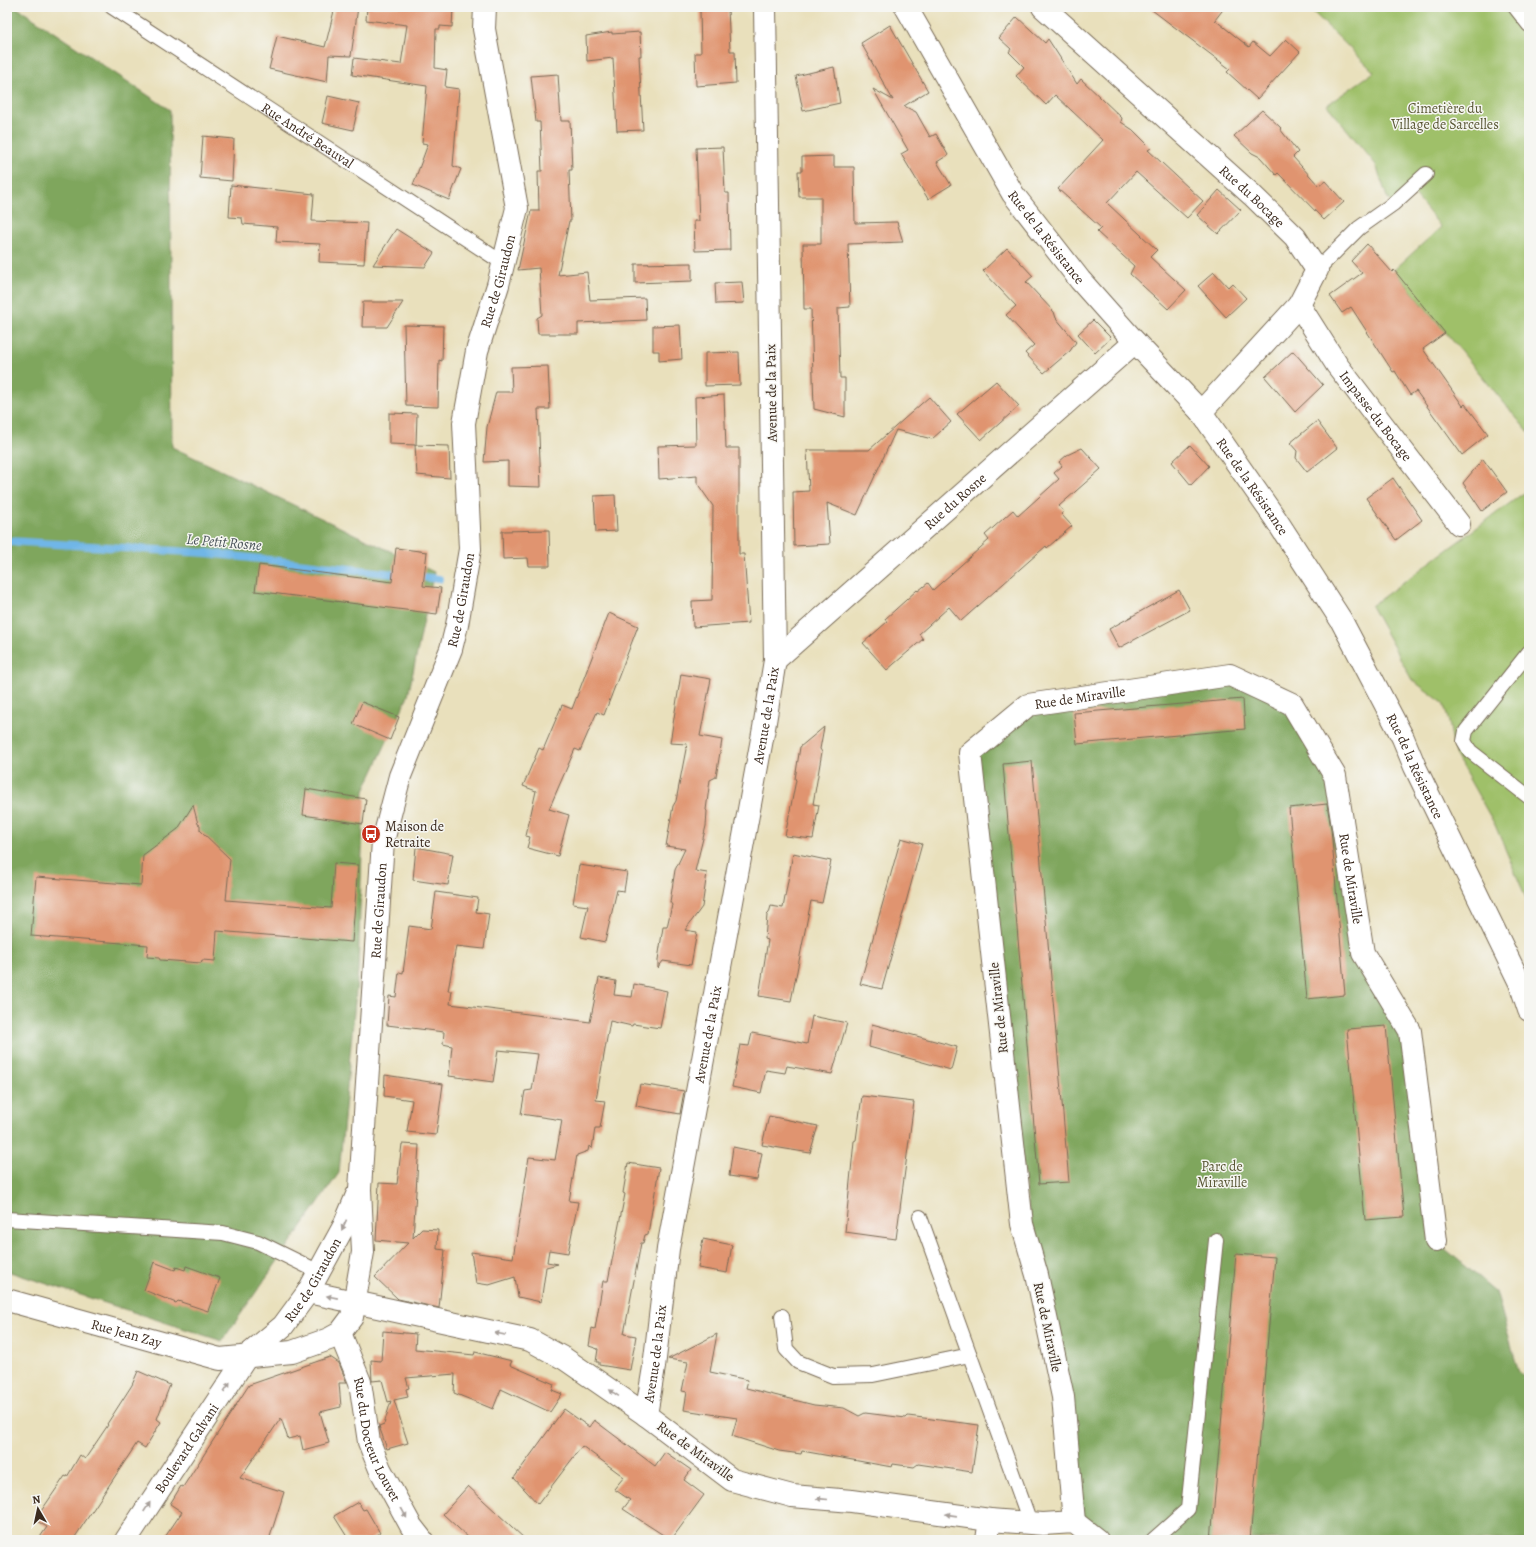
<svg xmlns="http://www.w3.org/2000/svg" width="1536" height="1547" viewBox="0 0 1536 1547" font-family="Alegreya,serif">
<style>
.green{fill:#9fc069;stroke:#6d7544}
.forest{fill:#7fa65d;stroke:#5d683e}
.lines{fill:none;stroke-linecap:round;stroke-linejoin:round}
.stream{stroke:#70b6e7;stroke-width:8}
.building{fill:#e09470}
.service-casing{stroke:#786a55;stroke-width:16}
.minor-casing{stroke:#786a55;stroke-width:24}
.service{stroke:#fff;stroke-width:14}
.minor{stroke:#fff;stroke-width:22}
.oneway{fill:#a79f9a}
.labels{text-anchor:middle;stroke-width:3;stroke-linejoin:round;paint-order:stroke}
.park-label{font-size:14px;fill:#595734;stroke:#f6f6f2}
.street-label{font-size:14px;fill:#3b2a1e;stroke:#f6f6f2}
.poi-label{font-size:14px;fill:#3b2a1e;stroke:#f6f6f2;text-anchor:start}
.water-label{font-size:15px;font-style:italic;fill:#4b545a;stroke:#f6f6f2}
</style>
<rect width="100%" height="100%" fill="#f6f6f2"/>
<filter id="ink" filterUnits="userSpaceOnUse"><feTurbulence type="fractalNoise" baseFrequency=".025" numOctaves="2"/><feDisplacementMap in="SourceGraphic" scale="8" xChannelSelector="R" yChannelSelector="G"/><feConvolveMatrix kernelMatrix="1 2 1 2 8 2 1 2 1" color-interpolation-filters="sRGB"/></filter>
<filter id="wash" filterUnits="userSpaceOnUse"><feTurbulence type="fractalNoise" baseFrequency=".012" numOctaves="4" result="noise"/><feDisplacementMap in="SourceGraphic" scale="16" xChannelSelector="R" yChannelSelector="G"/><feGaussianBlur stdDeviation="0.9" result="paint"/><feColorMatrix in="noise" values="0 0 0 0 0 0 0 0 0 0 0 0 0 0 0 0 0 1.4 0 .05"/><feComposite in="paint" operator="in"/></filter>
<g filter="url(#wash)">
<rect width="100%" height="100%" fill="#e9e0bc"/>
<path class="green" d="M 1308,7 L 1529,7 L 1529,433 L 1394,270 L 1441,227 L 1415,195 L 1397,208 L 1387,197 L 1376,165 L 1327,105 L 1374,72 Z
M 1529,489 L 1529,905 L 1495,825 L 1455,754 L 1449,722 L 1443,703 L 1412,680 L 1371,606 Z"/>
<path class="forest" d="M 7,7 L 16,7 L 170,110 L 172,447 L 434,572 L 408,696 L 364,791 L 358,969 L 339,1173 L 222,1341 L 7,1271 Z
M 1230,675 L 1292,704 L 1335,776 L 1363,953 L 1410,1031 L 1436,1241 L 1496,1292 L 1519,1372 L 1529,1379 L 1529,1540 L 1096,1540 L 1090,1536 L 1072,1489 L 1037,1275 L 970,753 L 1028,705 Z"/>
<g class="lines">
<path class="stream" d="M 7,541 L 207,553 L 403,575
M 414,576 L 439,579"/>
</g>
<g id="blocks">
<path class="building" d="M 335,7 L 358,7 L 351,56 L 329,55 L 327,82 L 269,69 L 277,36 L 325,47 Z
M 367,7 L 453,7 L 452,27 L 440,26 L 440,29 L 436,29 L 435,68 L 447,70 L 445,87 L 459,89 L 453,166 L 461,169 L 449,200 L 413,185 L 428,144 L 422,143 L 427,86 L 352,75 L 354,58 L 401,64 L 407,25 L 366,20 Z
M 1148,7 L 1225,7 L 1215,20 L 1249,47 L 1253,42 L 1270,56 L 1286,39 L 1300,52 L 1257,99 L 1227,72 L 1230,69 Z
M 728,9 L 730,51 L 735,51 L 736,83 L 696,86 L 695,53 L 701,53 L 700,10 Z
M 1017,17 L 1045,43 L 1048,39 L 1077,84 L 1081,79 L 1122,118 L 1121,122 L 1133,130 L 1151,148 L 1148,150 L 1203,201 L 1187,218 L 1136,172 L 1107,203 L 1157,250 L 1150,257 L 1186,290 L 1168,309 L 1130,274 L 1134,266 L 1097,232 L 1101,228 L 1058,189 L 1103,140 L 1055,95 L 1046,105 L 1016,76 L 1024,67 L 1009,52 L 1011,49 L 999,38 Z
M 890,25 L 928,91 L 904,106 L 916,112 L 930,137 L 936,134 L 948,155 L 937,162 L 951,185 L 928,199 L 901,154 L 908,150 L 873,89 L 893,100 L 861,43 Z
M 612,32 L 612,34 L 640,32 L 641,56 L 639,56 L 643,130 L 617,131 L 613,58 L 587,61 L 586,36 Z
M 834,67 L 840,103 L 803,111 L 796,76 Z
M 558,74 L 561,121 L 570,121 L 572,170 L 569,170 L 571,221 L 569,221 L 558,275 L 587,272 L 590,300 L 645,298 L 646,320 L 578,323 L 578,334 L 538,334 L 537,318 L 542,315 L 539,268 L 518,270 L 531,211 L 539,211 L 538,171 L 542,171 L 540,122 L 536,122 L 531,76 Z
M 328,96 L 359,103 L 353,130 L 322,123 Z
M 1262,110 L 1281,128 L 1280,129 L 1298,152 L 1293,157 L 1319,186 L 1325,181 L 1344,202 L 1324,220 L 1278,173 L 1276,175 L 1260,157 L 1252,153 L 1234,136 Z
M 203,136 L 234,139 L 232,181 L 200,178 Z
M 723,147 L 725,193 L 729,193 L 730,250 L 695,251 L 694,221 L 699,221 L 696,148 Z
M 834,156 L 834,167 L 854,167 L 855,223 L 897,222 L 903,242 L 848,244 L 850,307 L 838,308 L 840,378 L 845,378 L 845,417 L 814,409 L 811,309 L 804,309 L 803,244 L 821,244 L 821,197 L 799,197 L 798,171 L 802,171 L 802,157 Z
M 231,185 L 314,194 L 312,221 L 367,223 L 364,264 L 319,262 L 320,244 L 276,242 L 277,227 L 243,224 L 242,218 L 229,217 Z
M 1219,190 L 1241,210 L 1218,234 L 1197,215 Z
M 396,229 L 434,253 L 425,267 L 373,265 Z
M 1367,244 L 1392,272 L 1394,270 L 1445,333 L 1423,349 L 1463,406 L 1465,404 L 1488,434 L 1462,455 L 1416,391 L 1410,395 L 1395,371 L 1393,372 L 1351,307 L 1342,313 L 1330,296 L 1362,273 L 1351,261 Z
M 1007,248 L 1033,276 L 1026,282 L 1054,312 L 1056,318 L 1076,342 L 1070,351 L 1044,373 L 1025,353 L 1034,345 L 1006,315 L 1016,306 L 983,271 Z
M 692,263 L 692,281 L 635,283 L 635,264 Z
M 1214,272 L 1228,287 L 1232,283 L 1246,298 L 1226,317 L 1198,286 Z
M 742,282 L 744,303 L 716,304 L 715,283 Z
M 363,302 L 403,302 L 387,327 L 362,327 Z
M 1093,320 L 1111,338 L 1095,353 L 1078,334 Z
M 404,325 L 443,326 L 442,361 L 439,360 L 438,407 L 406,406 Z
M 680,325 L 682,359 L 659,361 L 659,351 L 653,351 L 653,326 Z
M 1293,351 L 1323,385 L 1295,412 L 1265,377 Z
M 739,352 L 740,385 L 705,386 L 705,353 Z
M 548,366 L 550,409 L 538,409 L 541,487 L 508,486 L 508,461 L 484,462 L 487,427 L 496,392 L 512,392 L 511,367 Z
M 996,381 L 1019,406 L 981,440 L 957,414 Z
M 724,395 L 726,448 L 739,448 L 739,554 L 744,554 L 749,623 L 693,627 L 692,601 L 712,600 L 713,506 L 697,483 L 697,476 L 659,479 L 658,446 L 696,445 L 695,397 Z
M 929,397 L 951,422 L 932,439 L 896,430 L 857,515 L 827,503 L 830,544 L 794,546 L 793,492 L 809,491 L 807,450 L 869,450 Z
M 389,413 L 417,414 L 416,445 L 389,444 Z
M 1317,421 L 1337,448 L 1307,472 L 1296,458 L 1297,451 L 1290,443 Z
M 415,445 L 449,446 L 450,478 L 417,475 Z
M 1190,445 L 1209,466 L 1191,485 L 1172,462 Z
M 1082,448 L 1101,469 L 1059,506 L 1064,512 L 1061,514 L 1072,526 L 1047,548 L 1046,546 L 961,621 L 949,607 L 919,634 L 923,639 L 887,670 L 863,643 L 887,622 L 885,619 L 917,590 L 918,591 L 928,583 L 933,590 L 989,540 L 985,535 L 1013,510 L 1018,516 L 1059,479 L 1054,473 L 1062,466 L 1059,462 L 1067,455 Z
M 1483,459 L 1507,492 L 1482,511 L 1463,483 Z
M 1393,478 L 1422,520 L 1396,540 L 1366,498 Z
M 615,495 L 617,531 L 596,532 L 594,496 Z
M 549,530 L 550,566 L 529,566 L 528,558 L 503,559 L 502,531 Z
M 396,548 L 427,552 L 423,586 L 441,588 L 437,614 L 255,591 L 259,565 L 392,582 Z
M 1179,590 L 1190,610 L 1119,648 L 1109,629 Z
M 609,613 L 638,626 L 604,715 L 597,712 L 580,751 L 575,749 L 549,809 L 569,815 L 558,856 L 527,848 L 530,837 L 526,836 L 536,791 L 523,786 L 539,748 L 543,750 L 562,705 L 572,709 Z
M 681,674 L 711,679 L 700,736 L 722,740 L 716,777 L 710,780 L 706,810 L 707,811 L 706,826 L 695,871 L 707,873 L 702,907 L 685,930 L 697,932 L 691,965 L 663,961 L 658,968 L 658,960 L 663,927 L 667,927 L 672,905 L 670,902 L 675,870 L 685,849 L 666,846 L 673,806 L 676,801 L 687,744 L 670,743 Z
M 1243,699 L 1245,729 L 1077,744 L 1074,713 Z
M 362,702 L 399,717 L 390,740 L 353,724 Z
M 824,727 L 820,749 L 822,752 L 813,804 L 819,805 L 813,839 L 785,836 L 796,780 L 795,779 L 800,747 Z
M 1032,761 L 1069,1182 L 1039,1184 L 1003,764 Z
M 306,789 L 366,799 L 363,824 L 303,815 Z
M 1327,804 L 1331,828 L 1345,995 L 1307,999 L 1289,808 Z
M 193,805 L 198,824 L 200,825 L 200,830 L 230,859 L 226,900 L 331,908 L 334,863 L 358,865 L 352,942 L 217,931 L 215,961 L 202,960 L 201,963 L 160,960 L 159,958 L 147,957 L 148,945 L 31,936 L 36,877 L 141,885 L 143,855 L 178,829 Z
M 901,838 L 922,844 L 882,989 L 860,984 Z
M 416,847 L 453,854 L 448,885 L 413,880 Z
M 793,853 L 831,861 L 822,903 L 811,901 L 791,1001 L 759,996 L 768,940 L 765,939 L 767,915 L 769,913 L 771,906 L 783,908 Z
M 579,865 L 627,872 L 624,891 L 617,890 L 605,942 L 581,937 L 588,906 L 573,904 Z
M 436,892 L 478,898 L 476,912 L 489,914 L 484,949 L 456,946 L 448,991 L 452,991 L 450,1004 L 590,1022 L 599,978 L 616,981 L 614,995 L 632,997 L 634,984 L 667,991 L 660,1028 L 633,1024 L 632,1026 L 610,1021 L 596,1100 L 605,1101 L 600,1128 L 595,1128 L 592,1149 L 589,1146 L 588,1151 L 577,1155 L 569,1201 L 578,1202 L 568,1253 L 549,1250 L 547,1262 L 558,1264 L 546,1267 L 541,1302 L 518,1297 L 515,1277 L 489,1285 L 476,1283 L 471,1252 L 513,1258 L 529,1157 L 555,1160 L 562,1120 L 521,1114 L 525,1091 L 532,1090 L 538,1054 L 498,1050 L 493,1082 L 449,1076 L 452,1046 L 443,1044 L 444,1032 L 387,1025 L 389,996 L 396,997 L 399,972 L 403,973 L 409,926 L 431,929 Z
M 812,1016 L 847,1023 L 832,1074 L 787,1066 L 785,1073 L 766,1070 L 761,1093 L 732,1087 L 740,1045 L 749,1046 L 752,1033 L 807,1044 Z
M 872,1024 L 957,1047 L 951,1070 L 869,1047 Z
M 1386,1026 L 1404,1217 L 1365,1220 L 1347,1029 Z
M 385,1075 L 443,1084 L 436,1135 L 407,1132 L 412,1100 L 384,1096 Z
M 640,1084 L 684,1091 L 680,1114 L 636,1106 Z
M 862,1096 L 914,1102 L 896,1239 L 845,1232 L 854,1141 L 856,1140 Z
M 769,1116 L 818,1126 L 810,1153 L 762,1145 Z
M 402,1144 L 419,1145 L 413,1238 L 422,1229 L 438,1230 L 437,1249 L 445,1250 L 439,1308 L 398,1299 L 375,1277 L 408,1243 L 376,1240 L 379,1183 L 397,1184 Z
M 733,1147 L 762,1153 L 757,1180 L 729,1176 Z
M 628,1163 L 659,1168 L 648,1234 L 645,1235 L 643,1243 L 641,1243 L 624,1334 L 636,1336 L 630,1370 L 599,1365 L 599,1362 L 596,1362 L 598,1349 L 589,1346 L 592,1328 L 595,1329 L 603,1281 L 608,1281 L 625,1194 L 623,1193 Z
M 703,1239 L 732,1245 L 727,1273 L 698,1268 Z
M 1236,1254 L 1275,1257 L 1250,1540 L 1211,1540 Z
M 154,1262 L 175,1270 L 176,1267 L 185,1270 L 186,1266 L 220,1278 L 208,1311 L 178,1301 L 176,1303 L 144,1290 Z
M 383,1331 L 416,1334 L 415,1349 L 474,1355 L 475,1352 L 512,1361 L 510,1365 L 554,1384 L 552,1390 L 562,1394 L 550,1412 L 501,1389 L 493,1409 L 454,1393 L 455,1374 L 406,1378 L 409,1388 L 406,1389 L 408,1397 L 394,1400 L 408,1443 L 387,1449 L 379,1426 L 384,1424 L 391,1401 L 388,1402 L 382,1380 L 372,1381 L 371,1360 L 381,1361 Z
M 717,1334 L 710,1372 L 748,1380 L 746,1388 L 814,1405 L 844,1408 L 859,1416 L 865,1413 L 906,1418 L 908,1416 L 979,1425 L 972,1472 L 918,1464 L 914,1467 L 893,1464 L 892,1467 L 802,1451 L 801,1454 L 779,1451 L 732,1436 L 737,1418 L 684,1410 L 687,1392 L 682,1391 L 688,1362 L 668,1359 Z
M 330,1357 L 339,1363 L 347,1383 L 339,1383 L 341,1407 L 320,1412 L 329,1443 L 303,1450 L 300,1436 L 288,1439 L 281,1418 L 240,1478 L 284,1492 L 269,1540 L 163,1540 L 182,1512 L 170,1504 L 181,1486 L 183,1487 L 249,1385 Z
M 138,1371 L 170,1385 L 157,1419 L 161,1422 L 145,1448 L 137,1443 L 73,1540 L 38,1540 L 47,1527 L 35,1520 L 65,1476 L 67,1477 L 80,1455 L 85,1459 L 108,1425 L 107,1424 L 132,1385 Z
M 564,1409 L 589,1427 L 594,1420 L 655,1466 L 665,1452 L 691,1470 L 684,1480 L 704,1495 L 671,1540 L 623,1509 L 630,1500 L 614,1489 L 624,1477 L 582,1446 L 538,1504 L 514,1478 Z
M 468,1486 L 526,1540 L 471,1540 L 443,1514 Z
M 358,1502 L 363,1510 L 366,1509 L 380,1533 L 370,1540 L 349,1540 L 334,1516 Z"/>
</g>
</g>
<g filter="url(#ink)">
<use href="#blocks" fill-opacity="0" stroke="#786a55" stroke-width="1"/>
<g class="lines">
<g class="service-casing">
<g id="service">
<path id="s1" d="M 112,7 L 503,263"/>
<path d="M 1515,7 L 1529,25"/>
<path d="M 1317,270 L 1359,228 L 1393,204 L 1426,174"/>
<path d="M 1529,652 L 1466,731 L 1464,741 L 1470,751 L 1529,797"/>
<path d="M 920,1217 L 1030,1522"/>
<path d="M 7,1219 L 223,1233 L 258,1242 L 319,1272"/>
<path d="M 782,1316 L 786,1349 L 798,1362 L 833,1376 L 873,1375 L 970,1355"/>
<path d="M 1153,1540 L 1188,1509 L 1216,1240"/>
</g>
</g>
<g class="minor-casing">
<g id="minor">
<path id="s2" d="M 906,7 L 1013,194 L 1080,280 L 1135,342 L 1201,412 L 1275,518 L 1341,620 L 1403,738 L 1415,767 L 1520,983 L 1529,1010"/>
<path id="s3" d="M 1043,7 L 1252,195 L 1295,237 L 1317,270 L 1299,305 L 1201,412"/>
<path id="s4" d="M 1299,305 L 1337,365 L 1459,524"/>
<path id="s5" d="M 775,660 L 1135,342"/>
<path d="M 308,1292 L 530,1340 L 565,1359 L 646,1415 L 732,1480 L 792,1496 L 852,1501 L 990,1520 L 1043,1524 L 1074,1522 L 1097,1540"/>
<path id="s6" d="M 7,1300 L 220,1359 L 292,1352 L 329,1339 L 340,1333 L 352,1317 L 363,1252 L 360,1189 L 383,841 L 400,776 L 451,649 L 457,625 L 470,549 L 464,423 L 477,351 L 498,285 L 517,208 L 484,29 L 485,7"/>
<path id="s7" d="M 340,1333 L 360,1382 L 369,1442 L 380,1469 L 411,1526 L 422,1540"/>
<path id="s8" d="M 646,1415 L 654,1367 L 668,1249 L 764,728 L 775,660 L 765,7"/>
<path id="s9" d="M 1074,1522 L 1063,1397 L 1037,1275 L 1022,1224 L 970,753 L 1028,705 L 1230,675 L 1292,704 L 1335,776 L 1363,953 L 1410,1031 L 1436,1241"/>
<path id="s10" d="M 126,1540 L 247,1356 L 283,1326 L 308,1292 L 344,1226 L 357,1195"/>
<path d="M 987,1540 L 990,1520"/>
</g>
</g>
<use href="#service" class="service"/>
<use href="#minor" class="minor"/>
</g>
<defs><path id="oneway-solid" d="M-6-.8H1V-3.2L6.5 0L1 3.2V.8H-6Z"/></defs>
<g class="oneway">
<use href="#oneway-solid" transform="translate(344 1225) rotate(115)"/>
<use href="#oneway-solid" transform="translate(332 1297) rotate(-169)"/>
<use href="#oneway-solid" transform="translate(500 1334) rotate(-169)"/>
<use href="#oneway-solid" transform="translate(227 1387) rotate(-57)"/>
<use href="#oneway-solid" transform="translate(614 1393) rotate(-145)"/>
<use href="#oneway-solid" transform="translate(822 1499) rotate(-175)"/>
<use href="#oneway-solid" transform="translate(147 1507) rotate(-57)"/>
<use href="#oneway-solid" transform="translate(404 1513) rotate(61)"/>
<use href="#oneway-solid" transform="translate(951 1515) rotate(-172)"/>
</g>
</g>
<defs>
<g id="bus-disc" transform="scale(1)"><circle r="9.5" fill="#c8321e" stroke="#f6f6f2"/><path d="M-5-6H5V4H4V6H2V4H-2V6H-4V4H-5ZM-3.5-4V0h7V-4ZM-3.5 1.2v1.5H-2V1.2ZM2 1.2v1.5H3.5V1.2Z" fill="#fff"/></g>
</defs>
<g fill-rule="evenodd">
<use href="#bus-disc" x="371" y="834"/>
</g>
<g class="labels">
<g class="park-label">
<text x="1445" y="113">Cimetière du<tspan x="1445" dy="16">Village de Sarcelles</tspan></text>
<text x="1222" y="1171">Parc de<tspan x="1222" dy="16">Miraville</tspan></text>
</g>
<g class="street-label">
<text dy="5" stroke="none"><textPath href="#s1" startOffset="234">Rue André Beauval</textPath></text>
<text dy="5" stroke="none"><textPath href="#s3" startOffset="282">Rue du Bocage</textPath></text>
<text dy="5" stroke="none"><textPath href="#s2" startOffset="270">Rue de la Résistance</textPath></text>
<text dy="5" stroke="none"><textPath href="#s6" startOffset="1421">Rue de Giraudon</textPath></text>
<text transform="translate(771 393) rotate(-91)" y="5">Avenue de la Paix</text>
<text dy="5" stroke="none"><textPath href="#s4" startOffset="135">Impasse du Bocage</textPath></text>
<text dy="5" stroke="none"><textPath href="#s2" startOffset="594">Rue de la Résistance</textPath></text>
<text dy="5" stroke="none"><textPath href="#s5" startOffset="240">Rue du Rosne</textPath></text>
<text dy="5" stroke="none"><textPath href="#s6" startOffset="1097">Rue de Giraudon</textPath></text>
<text dy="5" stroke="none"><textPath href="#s9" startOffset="905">Rue de Miraville</textPath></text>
<text dy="5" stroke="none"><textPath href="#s8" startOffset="710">Avenue de la Paix</textPath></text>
<text dy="5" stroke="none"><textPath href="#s2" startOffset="918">Rue de la Résistance</textPath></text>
<text dy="5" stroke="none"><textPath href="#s9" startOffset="1313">Rue de Miraville</textPath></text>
<text dy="5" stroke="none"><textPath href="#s6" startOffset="773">Rue de Giraudon</textPath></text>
<text transform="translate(998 1008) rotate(-96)" y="5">Rue de Miraville</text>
<text dy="5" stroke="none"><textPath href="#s8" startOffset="386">Avenue de la Paix</textPath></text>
<text dy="5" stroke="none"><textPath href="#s10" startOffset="322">Rue de Giraudon</textPath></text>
<text transform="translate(1048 1327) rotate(78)" y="5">Rue de Miraville</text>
<text dy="5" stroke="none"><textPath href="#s6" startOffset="124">Rue Jean Zay</textPath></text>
<text dy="5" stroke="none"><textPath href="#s8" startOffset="62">Avenue de la Paix</textPath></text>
<text dy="5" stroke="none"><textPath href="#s7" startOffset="113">Rue du Docteur Louvet</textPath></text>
<text dy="5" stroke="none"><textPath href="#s10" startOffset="110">Boulevard Galvani</textPath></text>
<text transform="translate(696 1451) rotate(36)" y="5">Rue de Miraville</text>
</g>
<g class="poi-label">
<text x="385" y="831">Maison de<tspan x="385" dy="16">Retraite</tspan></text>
</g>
<g class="water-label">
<text transform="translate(224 542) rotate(5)" y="5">Le Petit Rosne</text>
</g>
</g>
<rect width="1536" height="1547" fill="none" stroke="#f6f6f2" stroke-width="24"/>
<g transform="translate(38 1509) rotate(351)" stroke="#f6f6f2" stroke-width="3" paint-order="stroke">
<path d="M0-3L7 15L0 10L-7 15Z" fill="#3b2a1e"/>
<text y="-6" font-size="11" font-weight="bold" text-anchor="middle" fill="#3b2a1e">N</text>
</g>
</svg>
